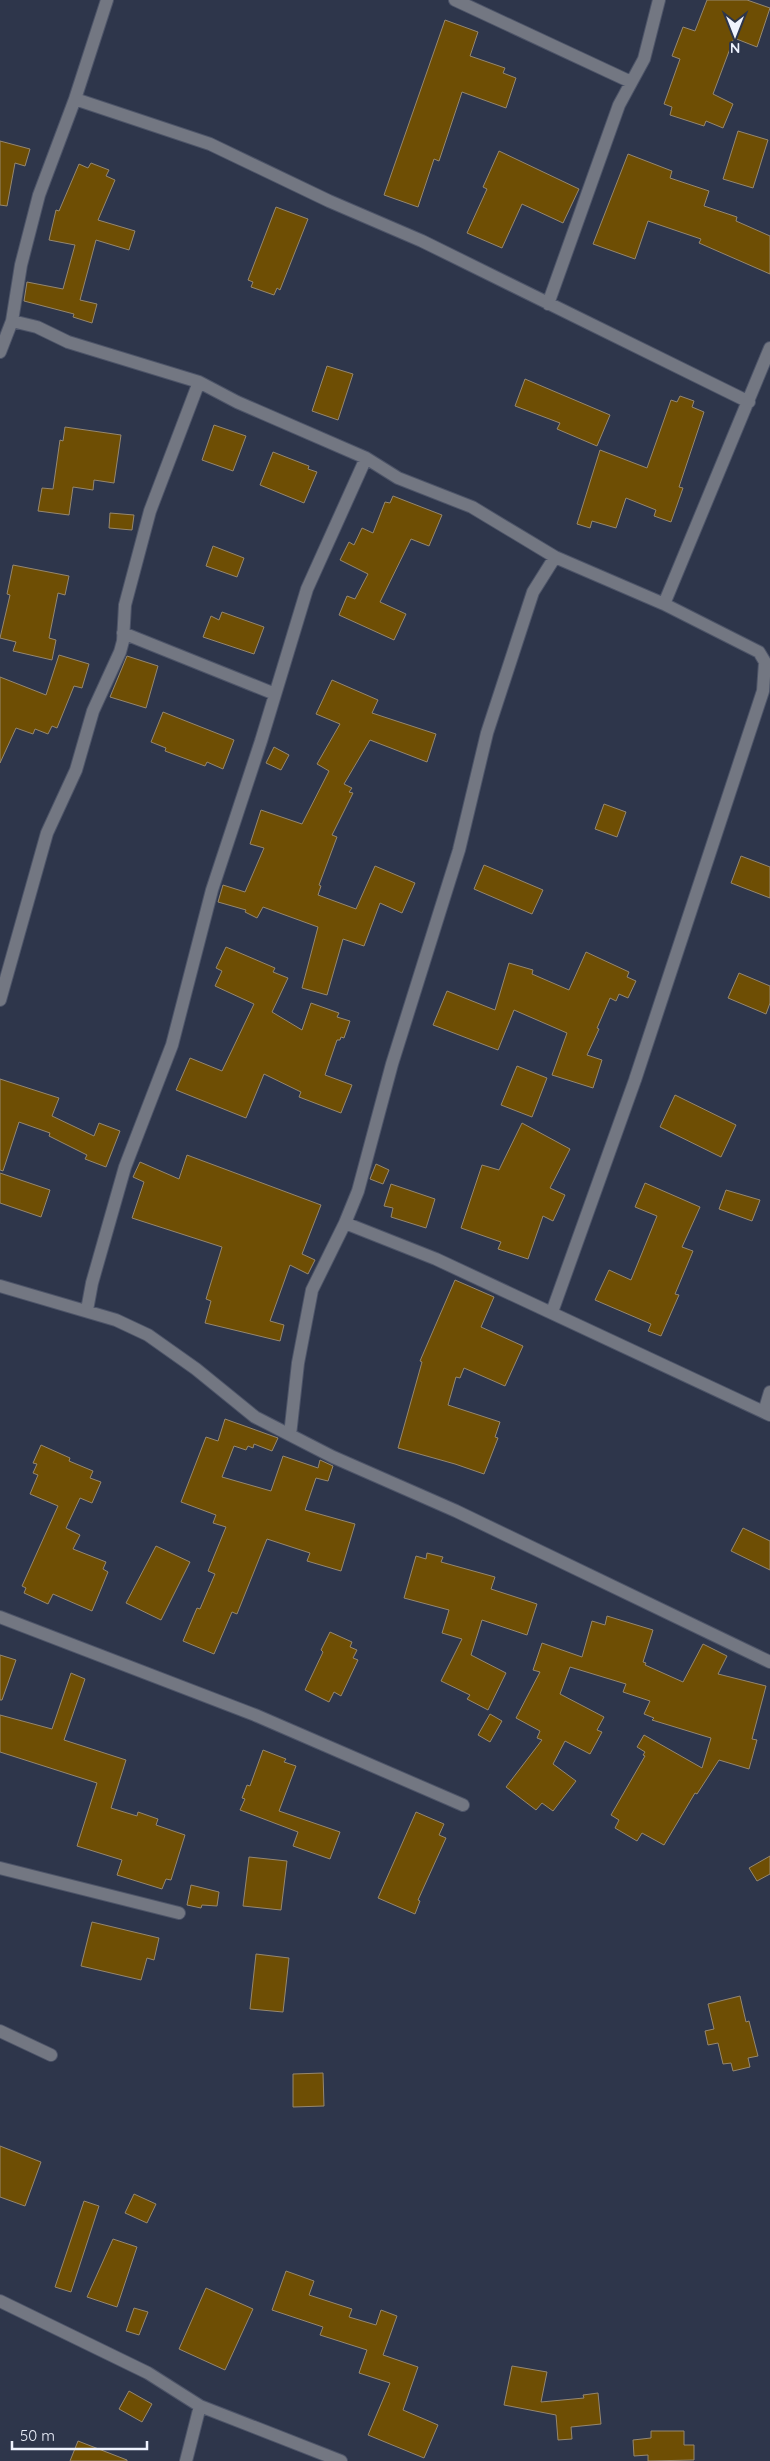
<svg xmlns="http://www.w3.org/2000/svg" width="770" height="2461" viewBox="0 0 770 2461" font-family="Quicksand,sans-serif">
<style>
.building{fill:#6e4e04;stroke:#95876f}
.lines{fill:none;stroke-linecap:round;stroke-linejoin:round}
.minor-casing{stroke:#4d5468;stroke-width:14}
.minor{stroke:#737782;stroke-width:12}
</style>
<rect width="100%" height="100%" fill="#2e364b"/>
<path class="building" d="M 707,0 L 747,0 L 770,8 L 757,47 L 734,38 L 713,94 L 733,104 L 723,128 L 706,121 L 704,126 L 670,115 L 672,107 L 664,104 L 680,59 L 672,56 L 683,27 L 695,31 Z
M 445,20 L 478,32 L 470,56 L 505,68 L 503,73 L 516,78 L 506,108 L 462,92 L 439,161 L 434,159 L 418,207 L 384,195 Z
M 738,131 L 768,140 L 753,188 L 723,179 Z
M 0,141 L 30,149 L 25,166 L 15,163 L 7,206 L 0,205 Z
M 499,151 L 579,189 L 563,223 L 522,204 L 502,248 L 467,233 L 487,189 L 483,187 Z
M 628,154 L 672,171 L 670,178 L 709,191 L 704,206 L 737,217 L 736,221 L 770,236 L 770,274 L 699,243 L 701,239 L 648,221 L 635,259 L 593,244 Z
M 91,163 L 109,170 L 106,176 L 115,180 L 98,220 L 135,231 L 129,250 L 96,240 L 80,300 L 97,304 L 92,323 L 73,317 L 74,314 L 24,301 L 27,282 L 63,289 L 75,245 L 49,240 L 56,210 L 59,211 L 79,164 L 88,168 Z
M 276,207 L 308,219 L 280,290 L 277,288 L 274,295 L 251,287 L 253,282 L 248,280 Z
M 327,366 L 353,374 L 338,420 L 312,411 Z
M 525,379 L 610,415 L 597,446 L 557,429 L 560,423 L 515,406 Z
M 680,396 L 694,401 L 692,407 L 704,412 L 679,487 L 683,488 L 671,522 L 654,516 L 656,510 L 626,498 L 616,528 L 592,521 L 590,528 L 577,524 L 600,450 L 647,468 L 671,400 L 677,402 Z
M 214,425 L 246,436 L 233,471 L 202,460 Z
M 65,427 L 121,435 L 114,483 L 94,480 L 93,490 L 73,487 L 69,515 L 38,511 L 42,488 L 53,489 L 60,440 L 63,441 Z
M 273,452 L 309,466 L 308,469 L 317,472 L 304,503 L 260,485 Z
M 393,496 L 442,515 L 429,546 L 411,539 L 380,602 L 406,614 L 394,640 L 339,615 L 347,596 L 355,599 L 368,574 L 340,560 L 349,542 L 354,545 L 362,528 L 373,533 L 385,502 L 390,503 Z
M 110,513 L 134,515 L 132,530 L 109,528 Z
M 213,546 L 244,558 L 237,577 L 206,566 Z
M 13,565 L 69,576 L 65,595 L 58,593 L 49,638 L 56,640 L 52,660 L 13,651 L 16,642 L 0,638 L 10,595 L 7,594 Z
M 222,612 L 264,627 L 254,654 L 203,637 L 211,616 L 219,620 Z
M 59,655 L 89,664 L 82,688 L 74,686 L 57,728 L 52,726 L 48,734 L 35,729 L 33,734 L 16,728 L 0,763 L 0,677 L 46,695 Z
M 127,656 L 158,666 L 146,708 L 110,697 Z
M 332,680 L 378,700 L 372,713 L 436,734 L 427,762 L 370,740 L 344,784 L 352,788 L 349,792 L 353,793 L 332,835 L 337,837 L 319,885 L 321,886 L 318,895 L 356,909 L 375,866 L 415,883 L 402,913 L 380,903 L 364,946 L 343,939 L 327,995 L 302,988 L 318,927 L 263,907 L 257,918 L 245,912 L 246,910 L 218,902 L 223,885 L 245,892 L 264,848 L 250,844 L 261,810 L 302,824 L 329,771 L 317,764 L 340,724 L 316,714 Z
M 163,712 L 234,740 L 223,769 L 207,762 L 205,766 L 165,751 L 166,748 L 151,742 Z
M 274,747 L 289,755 L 281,770 L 266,763 Z
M 604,804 L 626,812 L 617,837 L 595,829 Z
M 741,856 L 770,867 L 770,898 L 731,883 Z
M 484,865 L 543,890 L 532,914 L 474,889 Z
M 226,947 L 275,968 L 273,972 L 288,978 L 272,1012 L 302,1030 L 311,1003 L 339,1013 L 337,1017 L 350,1021 L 344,1038 L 341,1037 L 340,1040 L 337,1040 L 325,1075 L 352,1085 L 341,1113 L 299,1097 L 301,1092 L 264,1074 L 246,1118 L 176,1090 L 190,1058 L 222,1071 L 254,1004 L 215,986 L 222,971 L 216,968 Z
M 586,952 L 629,972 L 627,977 L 636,981 L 628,998 L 619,994 L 616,1001 L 610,998 L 597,1028 L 599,1029 L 587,1055 L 602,1060 L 593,1088 L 552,1075 L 567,1033 L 514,1010 L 498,1050 L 433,1025 L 447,991 L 495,1010 L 509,963 L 533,970 L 532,974 L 569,990 Z
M 739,973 L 770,986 L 770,1003 L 766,1014 L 728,998 Z
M 517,1066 L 547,1078 L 532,1117 L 501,1105 Z
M 0,1079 L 59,1098 L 52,1116 L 94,1136 L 99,1123 L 120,1131 L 106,1167 L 85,1159 L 87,1155 L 49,1136 L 50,1133 L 19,1122 L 3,1171 L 0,1170 Z
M 675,1095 L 736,1125 L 721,1157 L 660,1127 Z
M 522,1123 L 570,1149 L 550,1188 L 565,1195 L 553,1221 L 543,1216 L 528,1259 L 498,1249 L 501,1242 L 461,1228 L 482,1165 L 499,1170 Z
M 187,1155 L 321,1205 L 302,1254 L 315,1260 L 308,1274 L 290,1265 L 270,1321 L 284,1325 L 280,1341 L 205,1323 L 211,1301 L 206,1299 L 222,1247 L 132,1218 L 144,1182 L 133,1177 L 140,1162 L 179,1179 Z
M 376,1164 L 389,1170 L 383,1184 L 370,1179 Z
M 0,1173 L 50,1190 L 41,1217 L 0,1203 Z
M 645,1183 L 700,1207 L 682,1247 L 693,1251 L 675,1294 L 679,1295 L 661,1336 L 648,1331 L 651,1324 L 595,1300 L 609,1270 L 631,1280 L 657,1216 L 635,1207 Z
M 391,1184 L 435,1199 L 426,1228 L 391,1217 L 393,1208 L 384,1206 Z
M 726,1190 L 760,1200 L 752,1221 L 719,1209 Z
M 455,1280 L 494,1297 L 481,1327 L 523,1346 L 505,1386 L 464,1368 L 460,1378 L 456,1377 L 448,1405 L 500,1422 L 495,1437 L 498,1438 L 484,1474 L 455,1464 L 398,1448 L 422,1362 L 420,1361 Z
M 225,1419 L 278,1438 L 272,1451 L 254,1444 L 253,1448 L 248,1446 L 246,1450 L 234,1446 L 222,1477 L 271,1491 L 283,1456 L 318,1468 L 320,1460 L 333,1466 L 328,1481 L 316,1478 L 305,1510 L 355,1524 L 341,1571 L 307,1561 L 310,1553 L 267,1539 L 237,1614 L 232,1612 L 214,1654 L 183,1641 L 197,1608 L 200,1609 L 215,1574 L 208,1571 L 226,1527 L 213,1523 L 216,1515 L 181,1502 L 206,1437 L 218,1441 Z
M 41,1445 L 70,1458 L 69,1461 L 93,1471 L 90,1478 L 101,1482 L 92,1503 L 80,1498 L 66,1528 L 80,1535 L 73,1549 L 106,1562 L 103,1569 L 108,1572 L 92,1611 L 53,1594 L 48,1604 L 24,1593 L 26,1588 L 22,1586 L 58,1506 L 30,1494 L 38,1475 L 33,1473 L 37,1464 L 33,1463 Z
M 743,1528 L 770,1541 L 770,1570 L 731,1551 Z
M 156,1546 L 190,1562 L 161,1620 L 126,1603 Z
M 427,1553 L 443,1557 L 441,1562 L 495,1577 L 491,1589 L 537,1604 L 527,1635 L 482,1620 L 471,1655 L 506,1673 L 488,1710 L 467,1699 L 470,1695 L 441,1681 L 462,1639 L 442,1633 L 449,1610 L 404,1598 L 416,1556 L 426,1559 Z
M 607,1616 L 653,1630 L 643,1662 L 646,1663 L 645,1665 L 683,1682 L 703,1644 L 727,1656 L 718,1674 L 766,1686 L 752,1739 L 757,1740 L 749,1769 L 719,1760 L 697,1794 L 695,1793 L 664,1845 L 642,1833 L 637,1841 L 615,1828 L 619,1820 L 611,1815 L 645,1756 L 643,1755 L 645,1752 L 637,1747 L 644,1735 L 702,1768 L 711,1738 L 652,1720 L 654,1718 L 644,1714 L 650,1701 L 623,1692 L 626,1684 L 570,1667 L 560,1694 L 604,1717 L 597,1730 L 602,1732 L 590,1754 L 565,1741 L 553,1764 L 576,1781 L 553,1811 L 542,1803 L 536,1810 L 506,1787 L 542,1740 L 537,1738 L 540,1731 L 516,1718 L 540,1672 L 533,1670 L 542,1643 L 582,1657 L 592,1621 L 605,1625 Z
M 330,1632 L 352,1642 L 350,1647 L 357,1650 L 353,1658 L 358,1660 L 341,1696 L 334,1692 L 329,1702 L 305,1690 L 323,1652 L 321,1650 Z
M 0,1655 L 16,1660 L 2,1700 L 0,1700 Z
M 71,1673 L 85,1679 L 64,1740 L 126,1760 L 111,1808 L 137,1816 L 138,1812 L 158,1819 L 156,1825 L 185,1835 L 171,1880 L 166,1879 L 162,1889 L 117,1875 L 122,1860 L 77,1846 L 97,1783 L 0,1752 L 0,1715 L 52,1729 Z
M 490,1714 L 502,1721 L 490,1742 L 478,1735 Z
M 263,1750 L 286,1759 L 284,1762 L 296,1766 L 279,1811 L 340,1832 L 330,1859 L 293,1846 L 298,1832 L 240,1810 L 245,1799 L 242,1798 L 247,1785 L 250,1786 Z
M 416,1812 L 444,1824 L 439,1835 L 446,1838 L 418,1900 L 420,1901 L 415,1914 L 378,1898 Z
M 770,1856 L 770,1874 L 757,1881 L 749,1868 Z
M 249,1857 L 287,1861 L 281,1910 L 243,1906 Z
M 191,1885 L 219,1892 L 217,1906 L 202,1905 L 201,1908 L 187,1905 Z
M 92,1922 L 159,1938 L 154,1960 L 147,1958 L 141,1980 L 81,1966 Z
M 256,1954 L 289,1958 L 283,2012 L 250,2009 Z
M 740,1996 L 746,2022 L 749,2021 L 758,2056 L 748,2058 L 750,2067 L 733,2071 L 731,2063 L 723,2064 L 718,2043 L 708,2045 L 705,2031 L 714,2029 L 708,2004 Z
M 323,2073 L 324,2106 L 293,2107 L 293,2074 Z
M 0,2146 L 41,2162 L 25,2206 L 0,2197 Z
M 134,2194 L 156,2204 L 147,2223 L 125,2213 Z
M 84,2201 L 99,2206 L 71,2292 L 55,2287 Z
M 113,2239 L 137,2247 L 117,2307 L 87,2297 Z
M 286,2271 L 314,2281 L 309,2295 L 352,2309 L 349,2317 L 376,2325 L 381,2310 L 397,2316 L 383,2355 L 418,2367 L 403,2410 L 438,2425 L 424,2458 L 368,2435 L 390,2383 L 359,2373 L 367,2350 L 320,2335 L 323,2327 L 272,2310 Z
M 206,2288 L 253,2309 L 225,2370 L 179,2349 Z
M 134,2308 L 148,2312 L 139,2335 L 126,2331 Z
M 512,2366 L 547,2372 L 541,2402 L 584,2398 L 583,2395 L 598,2393 L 601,2424 L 571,2427 L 572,2439 L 558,2440 L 556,2415 L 504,2405 Z
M 129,2391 L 152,2404 L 142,2422 L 119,2409 Z
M 651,2431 L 684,2431 L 684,2445 L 694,2445 L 694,2460 L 648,2461 L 648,2455 L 634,2456 L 633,2440 L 651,2438 Z
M 78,2441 L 127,2460 L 127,2461 L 70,2461 Z"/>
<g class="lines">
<g class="minor-casing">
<path id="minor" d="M 455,0 L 631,82
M 75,99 L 210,144 L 329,201 L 422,241 L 749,402
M 548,304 L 619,105 L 644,59 L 659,0
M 12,321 L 37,327 L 68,342 L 199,382 L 237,402 L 366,458 L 398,478 L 472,507 L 555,557 L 664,604 L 759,652 L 765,662 L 763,691 L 635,1080 L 552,1312
M 0,352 L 12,321 L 21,265 L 39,195 L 75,99 L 107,0
M 664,604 L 770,348
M 123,633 L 275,694
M 0,1000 L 47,833 L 76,770 L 93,711 L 120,652 L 123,641 L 125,605 L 150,511 L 199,382
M 345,1223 L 436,1259 L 770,1415
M 0,1286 L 116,1320 L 148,1335 L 196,1369 L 255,1417 L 333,1457 L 456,1511 L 770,1662
M 87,1310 L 92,1283 L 125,1167 L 172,1045 L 212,890 L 261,741 L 307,589 L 366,458
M 764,1412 L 770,1392
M 290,1435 L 298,1363 L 312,1290 L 345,1223 L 358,1191 L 392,1064 L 459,850 L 487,733 L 533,592 L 555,557
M 0,1617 L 255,1715 L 463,1805
M 0,1868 L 179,1913
M 0,2031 L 51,2055
M 0,2301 L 148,2373 L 200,2406 L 341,2461
M 186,2461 L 200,2406"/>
</g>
<use href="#minor" class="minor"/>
</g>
<g transform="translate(735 35) rotate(180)" stroke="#2e364b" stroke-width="4" paint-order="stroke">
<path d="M0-4L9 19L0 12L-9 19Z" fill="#eff3fe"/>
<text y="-8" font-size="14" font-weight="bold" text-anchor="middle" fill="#eff3fe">N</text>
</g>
<path d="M12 2441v8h135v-8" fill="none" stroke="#eff3fe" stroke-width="2.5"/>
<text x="20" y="2441" font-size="15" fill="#eff3fe" stroke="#2e364b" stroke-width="4" paint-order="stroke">50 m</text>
</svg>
